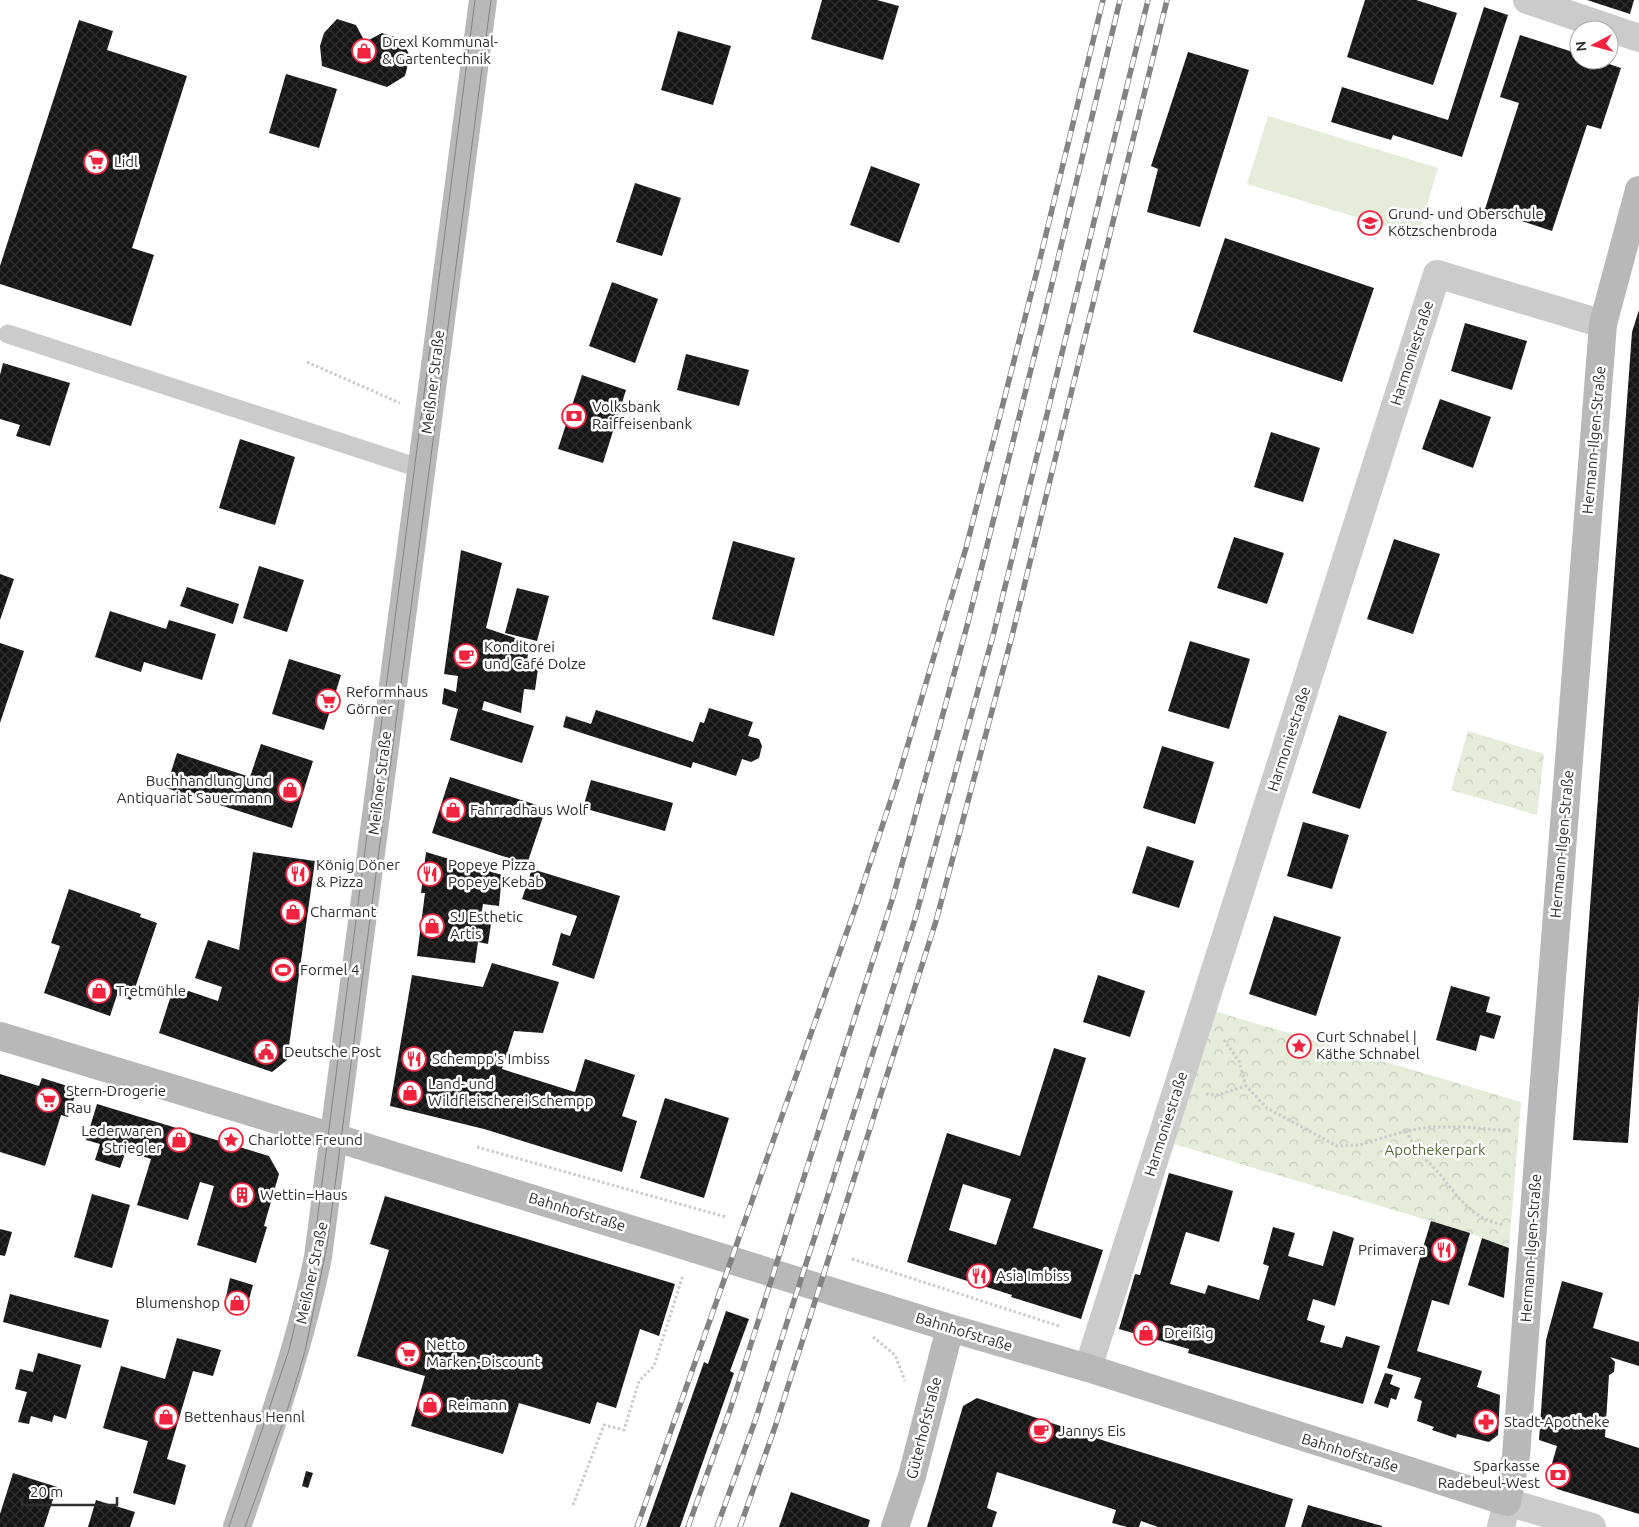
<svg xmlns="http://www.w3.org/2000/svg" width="1639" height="1527" viewBox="0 0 1639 1527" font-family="Ubuntu,sans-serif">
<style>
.park{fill:url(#park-crowns)}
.pitch{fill:#e5ecda}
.building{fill:url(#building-cross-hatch);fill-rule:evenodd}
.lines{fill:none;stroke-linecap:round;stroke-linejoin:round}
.path{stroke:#cbcbcb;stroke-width:3;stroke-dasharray:2.5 2.5;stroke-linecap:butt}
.lane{stroke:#cbcbcb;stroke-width:19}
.street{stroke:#cbcbcb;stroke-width:28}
.secondary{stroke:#b8b8b8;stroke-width:28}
.tram{stroke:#838383;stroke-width:1}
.rail-casing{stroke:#838383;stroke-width:5.5}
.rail{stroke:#fff;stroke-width:4;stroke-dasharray:11;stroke-linecap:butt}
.labels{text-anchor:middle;stroke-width:5;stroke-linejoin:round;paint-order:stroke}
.poi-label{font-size:15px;fill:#2e2e2e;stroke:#fff;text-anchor:start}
.street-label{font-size:15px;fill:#2e2e2e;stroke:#fff}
.park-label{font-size:15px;fill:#546c38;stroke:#fff}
</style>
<defs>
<pattern id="park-crowns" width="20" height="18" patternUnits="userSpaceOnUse" patternTransform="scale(1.25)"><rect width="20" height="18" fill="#e5ecda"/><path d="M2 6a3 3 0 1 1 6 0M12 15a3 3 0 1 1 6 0" fill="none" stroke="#c5cbbb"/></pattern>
<pattern id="building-cross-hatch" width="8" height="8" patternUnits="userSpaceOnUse" patternTransform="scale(1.25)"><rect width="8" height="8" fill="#151515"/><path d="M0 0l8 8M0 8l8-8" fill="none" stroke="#2f2f2f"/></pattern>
</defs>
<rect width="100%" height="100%" fill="#fff"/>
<path class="park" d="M 1468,731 L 1544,754 L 1537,815 L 1451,790 Z
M 1214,1011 L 1521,1102 L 1509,1248 L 1470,1233 L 1174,1144 Z"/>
<path class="pitch" d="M 1268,116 L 1438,168 L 1418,236 L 1247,184 Z"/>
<path class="building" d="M 822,0 L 877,0 L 899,6 L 883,60 L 811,39 Z
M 1365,0 L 1416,0 L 1457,13 L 1433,85 L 1347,57 Z
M 1587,0 L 1634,0 L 1630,14 Z
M 1484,7 L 1508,15 L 1462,157 L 1393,135 L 1391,140 L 1331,122 L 1342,87 L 1448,120 Z
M 337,19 L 356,25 L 365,42 L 382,33 L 401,39 L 410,56 L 405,76 L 387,87 L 322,66 L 320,46 L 324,33 Z
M 79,20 L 113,31 L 107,50 L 187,76 L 132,248 L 154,255 L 131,326 L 0,284 L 0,266 Z
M 678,31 L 731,46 L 713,105 L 661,90 Z
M 1520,35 L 1579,54 L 1579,60 L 1597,60 L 1621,68 L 1601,129 L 1587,125 L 1552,231 L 1485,209 L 1519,103 L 1500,97 Z
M 1188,52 L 1249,70 L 1200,227 L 1147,212 L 1158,169 L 1151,166 Z
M 286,74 L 337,89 L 319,148 L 269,133 Z
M 871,166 L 920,184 L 899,243 L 850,225 Z
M 635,183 L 681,198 L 662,256 L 616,242 Z
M 1225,238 L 1374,288 L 1342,382 L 1193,332 Z
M 612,282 L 658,299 L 635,363 L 589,346 Z
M 1639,310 L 1639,996 L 1628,1143 L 1573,1140 L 1632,332 Z
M 1465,323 L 1527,341 L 1512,390 L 1451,371 Z
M 686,354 L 749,370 L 739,406 L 677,390 Z
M 3,363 L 70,383 L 50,446 L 16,436 L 20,425 L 0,419 L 0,375 Z
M 582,375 L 626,390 L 603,463 L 558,449 Z
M 1440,399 L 1491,417 L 1473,468 L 1422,449 Z
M 1271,432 L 1320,448 L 1303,502 L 1254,487 Z
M 240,439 L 295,457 L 275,525 L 219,508 Z
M 1234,537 L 1284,553 L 1267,604 L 1217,588 Z
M 1394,539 L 1440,554 L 1413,634 L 1367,619 Z
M 733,541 L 795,558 L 774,636 L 712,619 Z
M 461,550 L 502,563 L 486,628 L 530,643 L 527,660 L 539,662 L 535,690 L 524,689 L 521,713 L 484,701 L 482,710 L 534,726 L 522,763 L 450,740 L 458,709 L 442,704 L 444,688 L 456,692 L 458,676 L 444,674 Z
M 259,566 L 304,580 L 287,632 L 243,618 Z
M 0,574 L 14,579 L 0,620 Z
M 187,587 L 239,604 L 233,624 L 180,606 Z
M 517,588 L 549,596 L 537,641 L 505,633 Z
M 110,611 L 166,629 L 169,620 L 216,634 L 202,680 L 144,662 L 141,672 L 95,657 Z
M 1190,641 L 1250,659 L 1229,729 L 1168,711 Z
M 0,643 L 24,651 L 0,723 Z
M 289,659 L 341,675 L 324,730 L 272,714 Z
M 709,708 L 753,722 L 748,736 L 759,739 L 762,746 L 759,758 L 751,762 L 742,759 L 736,776 L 693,762 L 691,768 L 563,727 L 566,716 L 591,724 L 596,710 L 693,742 L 700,722 L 704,723 Z
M 1339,715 L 1387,732 L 1360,809 L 1312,793 Z
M 261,744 L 313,761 L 292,828 L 166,788 L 177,753 L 250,777 Z
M 1162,746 L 1214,762 L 1195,824 L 1143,808 Z
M 450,777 L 546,808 L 527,864 L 432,833 Z
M 591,780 L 673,803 L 665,831 L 583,808 Z
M 1303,822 L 1349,835 L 1332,889 L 1287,876 Z
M 1147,846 L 1194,861 L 1179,908 L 1132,893 Z
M 253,852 L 315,861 L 287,1060 L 272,1072 L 159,1033 L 174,986 L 218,1001 L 222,987 L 195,978 L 208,940 L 239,950 Z
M 426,852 L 502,875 L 499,906 L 483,904 L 481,916 L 492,917 L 488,944 L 478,942 L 475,963 L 417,956 L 425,893 L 421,893 Z
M 532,869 L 620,896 L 594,979 L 552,965 L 561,933 L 570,936 L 577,916 L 522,899 Z
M 69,889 L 141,914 L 140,917 L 157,923 L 131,1000 L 117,995 L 110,1016 L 44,993 L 60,946 L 51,943 Z
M 1274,916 L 1341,937 L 1316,1016 L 1249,994 Z
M 492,963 L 559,982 L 543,1033 L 514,1031 L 502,1069 L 575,1092 L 585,1059 L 635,1075 L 622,1116 L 637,1121 L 622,1172 L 484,1129 L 390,1106 L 412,975 L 483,987 Z
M 1098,975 L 1145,991 L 1130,1037 L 1083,1022 Z
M 1451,986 L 1490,997 L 1486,1012 L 1501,1016 L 1494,1039 L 1480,1035 L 1476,1051 L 1436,1040 Z
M 1054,1048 L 1086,1058 L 1033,1228 L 1103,1250 L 1081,1319 L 1011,1297 L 1012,1295 L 907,1262 L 947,1133 L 1020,1156 ZM 963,1184 L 1011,1199 L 996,1245 L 949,1230 Z
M 0,1074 L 39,1086 L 42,1078 L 77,1089 L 68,1117 L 61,1115 L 45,1166 L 0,1152 Z
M 665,1098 L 729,1118 L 704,1198 L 640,1178 Z
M 97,1104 L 269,1156 L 279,1174 L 264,1226 L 267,1227 L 256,1263 L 197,1245 L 214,1186 L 200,1182 L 188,1220 L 137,1205 L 151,1159 L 126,1151 L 120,1168 L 95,1160 L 100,1144 L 86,1140 Z
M 1169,1173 L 1233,1191 L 1219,1242 L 1186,1232 L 1170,1284 L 1205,1294 L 1208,1285 L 1259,1300 L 1269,1266 L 1263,1264 L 1273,1227 L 1295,1233 L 1288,1256 L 1323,1266 L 1333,1231 L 1354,1238 L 1335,1306 L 1313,1299 L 1307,1320 L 1325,1326 L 1320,1342 L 1342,1348 L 1346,1336 L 1380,1346 L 1363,1404 L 1188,1353 L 1189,1349 L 1119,1329 L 1135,1274 L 1140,1275 Z
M 92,1194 L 130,1205 L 112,1268 L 74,1257 Z
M 385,1196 L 675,1284 L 659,1336 L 640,1329 L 616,1408 L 597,1402 L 590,1424 L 519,1403 L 503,1454 L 411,1426 L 425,1376 L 357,1356 L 389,1250 L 370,1244 Z
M 1431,1221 L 1470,1233 L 1449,1305 L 1432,1300 L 1417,1351 L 1482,1371 L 1477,1387 L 1500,1395 L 1498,1435 L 1489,1442 L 1457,1434 L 1456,1438 L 1432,1430 L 1434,1427 L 1417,1421 L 1422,1401 L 1414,1398 L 1421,1378 L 1387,1368 Z
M 0,1229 L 12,1232 L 5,1256 L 0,1255 Z
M 1482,1238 L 1509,1248 L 1504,1298 L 1468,1285 Z
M 230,1278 L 253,1285 L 248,1303 L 226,1297 Z
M 1562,1281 L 1603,1293 L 1593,1328 L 1639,1342 L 1639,1366 L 1610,1357 L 1615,1362 L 1614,1372 L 1609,1375 L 1605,1437 L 1639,1448 L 1639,1514 L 1557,1489 L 1550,1482 L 1549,1474 L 1557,1446 L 1539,1440 L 1546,1340 Z
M 10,1294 L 109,1320 L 101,1348 L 3,1322 Z
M 726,1311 L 749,1319 L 730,1371 L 734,1373 L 680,1527 L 646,1527 L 704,1362 L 708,1364 Z
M 177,1338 L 221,1350 L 213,1376 L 193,1371 L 167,1459 L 186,1465 L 175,1505 L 133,1493 L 148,1441 L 103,1428 L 121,1366 L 165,1379 Z
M 38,1353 L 81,1365 L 66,1419 L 54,1415 L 52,1422 L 31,1416 L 29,1424 L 18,1422 L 27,1392 L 15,1389 L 20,1369 L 33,1372 Z
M 1385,1373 L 1393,1375 L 1390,1384 L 1400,1388 L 1396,1400 L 1391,1398 L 1388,1408 L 1374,1403 Z
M 977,1398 L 1105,1441 L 1293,1499 L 1285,1527 L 1158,1527 L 1141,1521 L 1139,1527 L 1127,1527 L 1112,1523 L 1116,1510 L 997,1472 L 987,1508 L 997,1512 L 992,1527 L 927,1527 L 963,1406 Z
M 306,1471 L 313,1473 L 308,1488 L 302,1486 Z
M 13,1473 L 57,1487 L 44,1527 L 0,1527 L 0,1514 Z
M 791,1492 L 870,1520 L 868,1527 L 779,1527 Z
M 96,1500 L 135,1512 L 130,1527 L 88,1527 Z
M 1308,1505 L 1382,1526 L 1382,1527 L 1301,1527 Z"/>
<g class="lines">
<path class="path" d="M 307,362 L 400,403
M 1224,1040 L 1239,1061 L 1246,1086
M 1206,1094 L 1217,1095 L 1246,1086 L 1267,1108 L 1337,1146 L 1359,1145 L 1406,1131 L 1430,1127 L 1464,1127 L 1512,1131
M 1406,1131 C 1410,1137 1413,1145 1418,1151 C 1424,1159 1432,1165 1439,1173 C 1459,1198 1470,1217 1503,1225
M 477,1147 L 726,1217
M 852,1259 L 1059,1326
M 873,1337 L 895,1355 L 905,1381
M 573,1505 L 604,1425 L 624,1430 L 639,1381 L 654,1366 L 683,1275"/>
<path class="lane" d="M 8,334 L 422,469"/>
<path class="street" d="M 1527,0 L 1639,38
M 1088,1368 L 1437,274 L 1603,324
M 1501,1527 L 1507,1502 L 1592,1527"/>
<path class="secondary" d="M 0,1036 L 346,1141 L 950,1328 L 1088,1368 L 1507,1502 L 1516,1456 L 1540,1132 L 1603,324 L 1639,190
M 237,1527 C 267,1438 299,1350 318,1257 L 483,0
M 895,1527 L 912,1476 L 950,1328"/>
<path class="tram" d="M 229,1527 L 289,1350 L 314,1245 L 475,0
M 245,1527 L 287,1411 L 305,1351 L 327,1246 L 491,0"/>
<g class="rail-casing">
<path id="rail" d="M 637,1527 L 857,903 L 898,778 L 966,548 L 1038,267 L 1103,0
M 688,1527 L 730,1410 L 893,897 L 967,626 L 1044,317 L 1120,0
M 717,1527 L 755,1421 L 816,1233 L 915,919 L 994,632 L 1148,0
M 740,1527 L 775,1427 L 936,921 L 1012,636 L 1167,0"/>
</g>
<use href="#rail" class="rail"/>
</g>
<defs>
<g id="shop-ring" transform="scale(1.25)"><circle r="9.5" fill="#fff" stroke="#f1233e" stroke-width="1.5"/><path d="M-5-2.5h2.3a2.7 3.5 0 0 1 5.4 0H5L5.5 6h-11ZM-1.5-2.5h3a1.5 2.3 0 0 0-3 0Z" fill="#f1233e"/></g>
<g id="supermarket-ring" transform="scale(1.25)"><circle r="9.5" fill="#fff" stroke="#f1233e" stroke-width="1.5"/><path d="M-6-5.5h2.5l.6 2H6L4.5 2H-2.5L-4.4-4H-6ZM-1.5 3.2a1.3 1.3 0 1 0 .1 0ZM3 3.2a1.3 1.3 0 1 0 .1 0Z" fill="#f1233e"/></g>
<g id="school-ring" transform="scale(1.25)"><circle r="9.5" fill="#fff" stroke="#f1233e" stroke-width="1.5"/><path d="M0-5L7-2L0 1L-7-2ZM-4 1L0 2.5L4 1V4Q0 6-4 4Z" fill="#f1233e"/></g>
<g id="bank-ring" transform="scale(1.25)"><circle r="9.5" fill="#fff" stroke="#f1233e" stroke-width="1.5"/><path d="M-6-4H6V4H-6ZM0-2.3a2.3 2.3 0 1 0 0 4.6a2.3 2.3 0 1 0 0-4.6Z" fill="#f1233e"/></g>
<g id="cafe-ring" transform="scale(1.25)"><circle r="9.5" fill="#fff" stroke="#f1233e" stroke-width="1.5"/><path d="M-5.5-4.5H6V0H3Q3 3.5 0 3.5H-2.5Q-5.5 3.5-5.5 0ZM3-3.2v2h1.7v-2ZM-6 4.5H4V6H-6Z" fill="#f1233e"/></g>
<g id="restaurant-ring" transform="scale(1.25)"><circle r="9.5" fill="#fff" stroke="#f1233e" stroke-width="1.5"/><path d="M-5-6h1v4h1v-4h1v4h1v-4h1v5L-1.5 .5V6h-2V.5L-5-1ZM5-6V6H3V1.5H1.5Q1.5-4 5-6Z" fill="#f1233e"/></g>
<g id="stadium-ring" transform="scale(1.25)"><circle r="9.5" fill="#fff" stroke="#f1233e" stroke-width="1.5"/><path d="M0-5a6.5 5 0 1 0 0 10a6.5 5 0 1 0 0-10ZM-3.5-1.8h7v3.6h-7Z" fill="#f1233e"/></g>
<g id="sight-ring" transform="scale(1.25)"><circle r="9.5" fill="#fff" stroke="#f1233e" stroke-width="1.5"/><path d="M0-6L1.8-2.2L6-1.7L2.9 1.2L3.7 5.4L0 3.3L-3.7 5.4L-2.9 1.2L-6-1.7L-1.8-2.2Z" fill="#f1233e"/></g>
<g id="civic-ring" transform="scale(1.25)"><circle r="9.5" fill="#fff" stroke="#f1233e" stroke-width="1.5"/><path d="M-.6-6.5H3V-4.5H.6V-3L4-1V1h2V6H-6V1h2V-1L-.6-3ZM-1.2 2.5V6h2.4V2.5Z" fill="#f1233e"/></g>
<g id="building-ring" transform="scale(1.25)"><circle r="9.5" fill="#fff" stroke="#f1233e" stroke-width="1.5"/><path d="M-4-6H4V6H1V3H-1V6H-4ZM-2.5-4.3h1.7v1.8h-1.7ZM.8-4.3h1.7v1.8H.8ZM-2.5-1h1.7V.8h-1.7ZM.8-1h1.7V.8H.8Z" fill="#f1233e"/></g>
<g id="pharmacy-ring" transform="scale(1.25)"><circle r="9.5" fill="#fff" stroke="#f1233e" stroke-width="1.5"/><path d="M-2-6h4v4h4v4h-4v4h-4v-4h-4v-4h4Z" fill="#f1233e"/></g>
</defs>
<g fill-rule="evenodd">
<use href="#shop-ring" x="364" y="51"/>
<use href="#supermarket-ring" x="96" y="162"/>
<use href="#school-ring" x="1370" y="223"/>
<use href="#bank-ring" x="574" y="416"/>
<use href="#cafe-ring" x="466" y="656"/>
<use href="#supermarket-ring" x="328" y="701"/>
<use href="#shop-ring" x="290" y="790"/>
<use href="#shop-ring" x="453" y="810"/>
<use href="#restaurant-ring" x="298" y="874"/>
<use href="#restaurant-ring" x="430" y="874"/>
<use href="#shop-ring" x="293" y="912"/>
<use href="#shop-ring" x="432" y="926"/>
<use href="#stadium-ring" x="283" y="970"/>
<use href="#shop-ring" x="99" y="991"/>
<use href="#sight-ring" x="1299" y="1046"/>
<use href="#civic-ring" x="266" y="1052"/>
<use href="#restaurant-ring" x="414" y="1059"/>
<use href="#shop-ring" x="410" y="1093"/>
<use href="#supermarket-ring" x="48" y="1100"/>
<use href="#shop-ring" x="179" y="1140"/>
<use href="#sight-ring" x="231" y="1140"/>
<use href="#building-ring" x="242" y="1195"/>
<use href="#restaurant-ring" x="1444" y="1250"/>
<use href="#restaurant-ring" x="979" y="1276"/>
<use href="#shop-ring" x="237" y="1303"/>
<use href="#shop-ring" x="1146" y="1333"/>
<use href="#supermarket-ring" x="408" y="1354"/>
<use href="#shop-ring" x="430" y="1405"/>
<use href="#shop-ring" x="166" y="1417"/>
<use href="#pharmacy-ring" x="1486" y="1422"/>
<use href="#cafe-ring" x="1041" y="1431"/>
<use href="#bank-ring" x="1558" y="1475"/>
</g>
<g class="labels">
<g class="poi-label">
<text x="382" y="47">Drexl Kommunal-<tspan x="382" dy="17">&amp; Gartentechnik</tspan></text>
<text x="114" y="167">Lidl</text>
<text x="1388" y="219">Grund- und Oberschule<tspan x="1388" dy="17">Kötzschenbroda</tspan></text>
<text x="592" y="412">Volksbank<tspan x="592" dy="17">Raiffeisenbank</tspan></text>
<text x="484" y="652">Konditorei<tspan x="484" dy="17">und Café Dolze</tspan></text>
<text x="346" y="697">Reformhaus<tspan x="346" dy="17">Görner</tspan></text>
<text x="272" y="786" text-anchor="end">Buchhandlung und<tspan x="272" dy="17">Antiquariat Sauermann</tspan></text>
<text x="470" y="815">Fahrradhaus Wolf</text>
<text x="316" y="870">König Döner<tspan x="316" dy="17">&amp; Pizza</tspan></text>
<text x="448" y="870">Popeye Pizza<tspan x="448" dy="17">Popeye Kebab</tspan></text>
<text x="310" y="917">Charmant</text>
<text x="450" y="922">SJ Esthetic<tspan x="450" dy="17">Artis</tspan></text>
<text x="300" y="975">Formel 4</text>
<text x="116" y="996">Tretmühle</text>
<text x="1316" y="1042">Curt Schnabel |<tspan x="1316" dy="17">Käthe Schnabel</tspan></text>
<text x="284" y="1057">Deutsche Post</text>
<text x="432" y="1064">Schempp's Imbiss</text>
<text x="428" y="1089">Land- und<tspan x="428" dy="17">Wildfleischerei Schempp</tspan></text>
<text x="66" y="1096">Stern-Drogerie<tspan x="66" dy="17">Rau</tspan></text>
<text x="162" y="1136" text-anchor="end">Lederwaren<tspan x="162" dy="17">Striegler</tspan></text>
<text x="248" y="1145">Charlotte Freund</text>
<text x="260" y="1200">Wettin=Haus</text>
<text x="1426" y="1255" text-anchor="end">Primavera</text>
<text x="996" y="1281">Asia Imbiss</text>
<text x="220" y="1308" text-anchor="end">Blumenshop</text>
<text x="1164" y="1338">Dreißig</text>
<text x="426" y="1350">Netto<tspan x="426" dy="17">Marken-Discount</tspan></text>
<text x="448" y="1410">Reimann</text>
<text x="184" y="1422">Bettenhaus Hennl</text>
<text x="1504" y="1427">Stadt-Apotheke</text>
<text x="1058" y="1436">Jannys Eis</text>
<text x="1540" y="1471" text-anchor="end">Sparkasse<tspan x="1540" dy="17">Radebeul-West</tspan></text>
</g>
<g class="street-label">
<text transform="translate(1412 353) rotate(-72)" y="5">Harmoniestraße</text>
<text transform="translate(433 382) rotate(-83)" y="5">Meißner Straße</text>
<text transform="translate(1594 440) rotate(-85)" y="5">Hermann-Ilgen-Straße</text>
<text transform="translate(1289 739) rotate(-72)" y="5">Harmoniestraße</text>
<text transform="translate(380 783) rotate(-83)" y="5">Meißner Straße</text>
<text transform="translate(1562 844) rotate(-85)" y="5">Hermann-Ilgen-Straße</text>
<text transform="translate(1166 1124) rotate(-72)" y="5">Harmoniestraße</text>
<text transform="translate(577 1212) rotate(17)" y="5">Bahnhofstraße</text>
<text transform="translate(1531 1248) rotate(-86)" y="5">Hermann-Ilgen-Straße</text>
<text transform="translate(312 1273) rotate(-78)" y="5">Meißner Straße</text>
<text transform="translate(964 1332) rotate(17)" y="5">Bahnhofstraße</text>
<text transform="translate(924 1428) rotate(-76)" y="5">Güterhofstraße</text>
<text transform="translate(1350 1453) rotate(17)" y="5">Bahnhofstraße</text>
</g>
<g class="park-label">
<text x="1435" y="1155">Apothekerpark</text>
</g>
</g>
<g transform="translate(1594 45) rotate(264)"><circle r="24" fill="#ffffff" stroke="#ababab"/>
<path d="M0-4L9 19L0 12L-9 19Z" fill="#f1233e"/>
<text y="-8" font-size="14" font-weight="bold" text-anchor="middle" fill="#2e2e2e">N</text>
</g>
<path d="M22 1497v8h95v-8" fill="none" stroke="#2e2e2e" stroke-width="2.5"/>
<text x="30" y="1497" font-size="15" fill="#2e2e2e" stroke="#ffffff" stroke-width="4" paint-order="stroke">20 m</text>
</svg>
